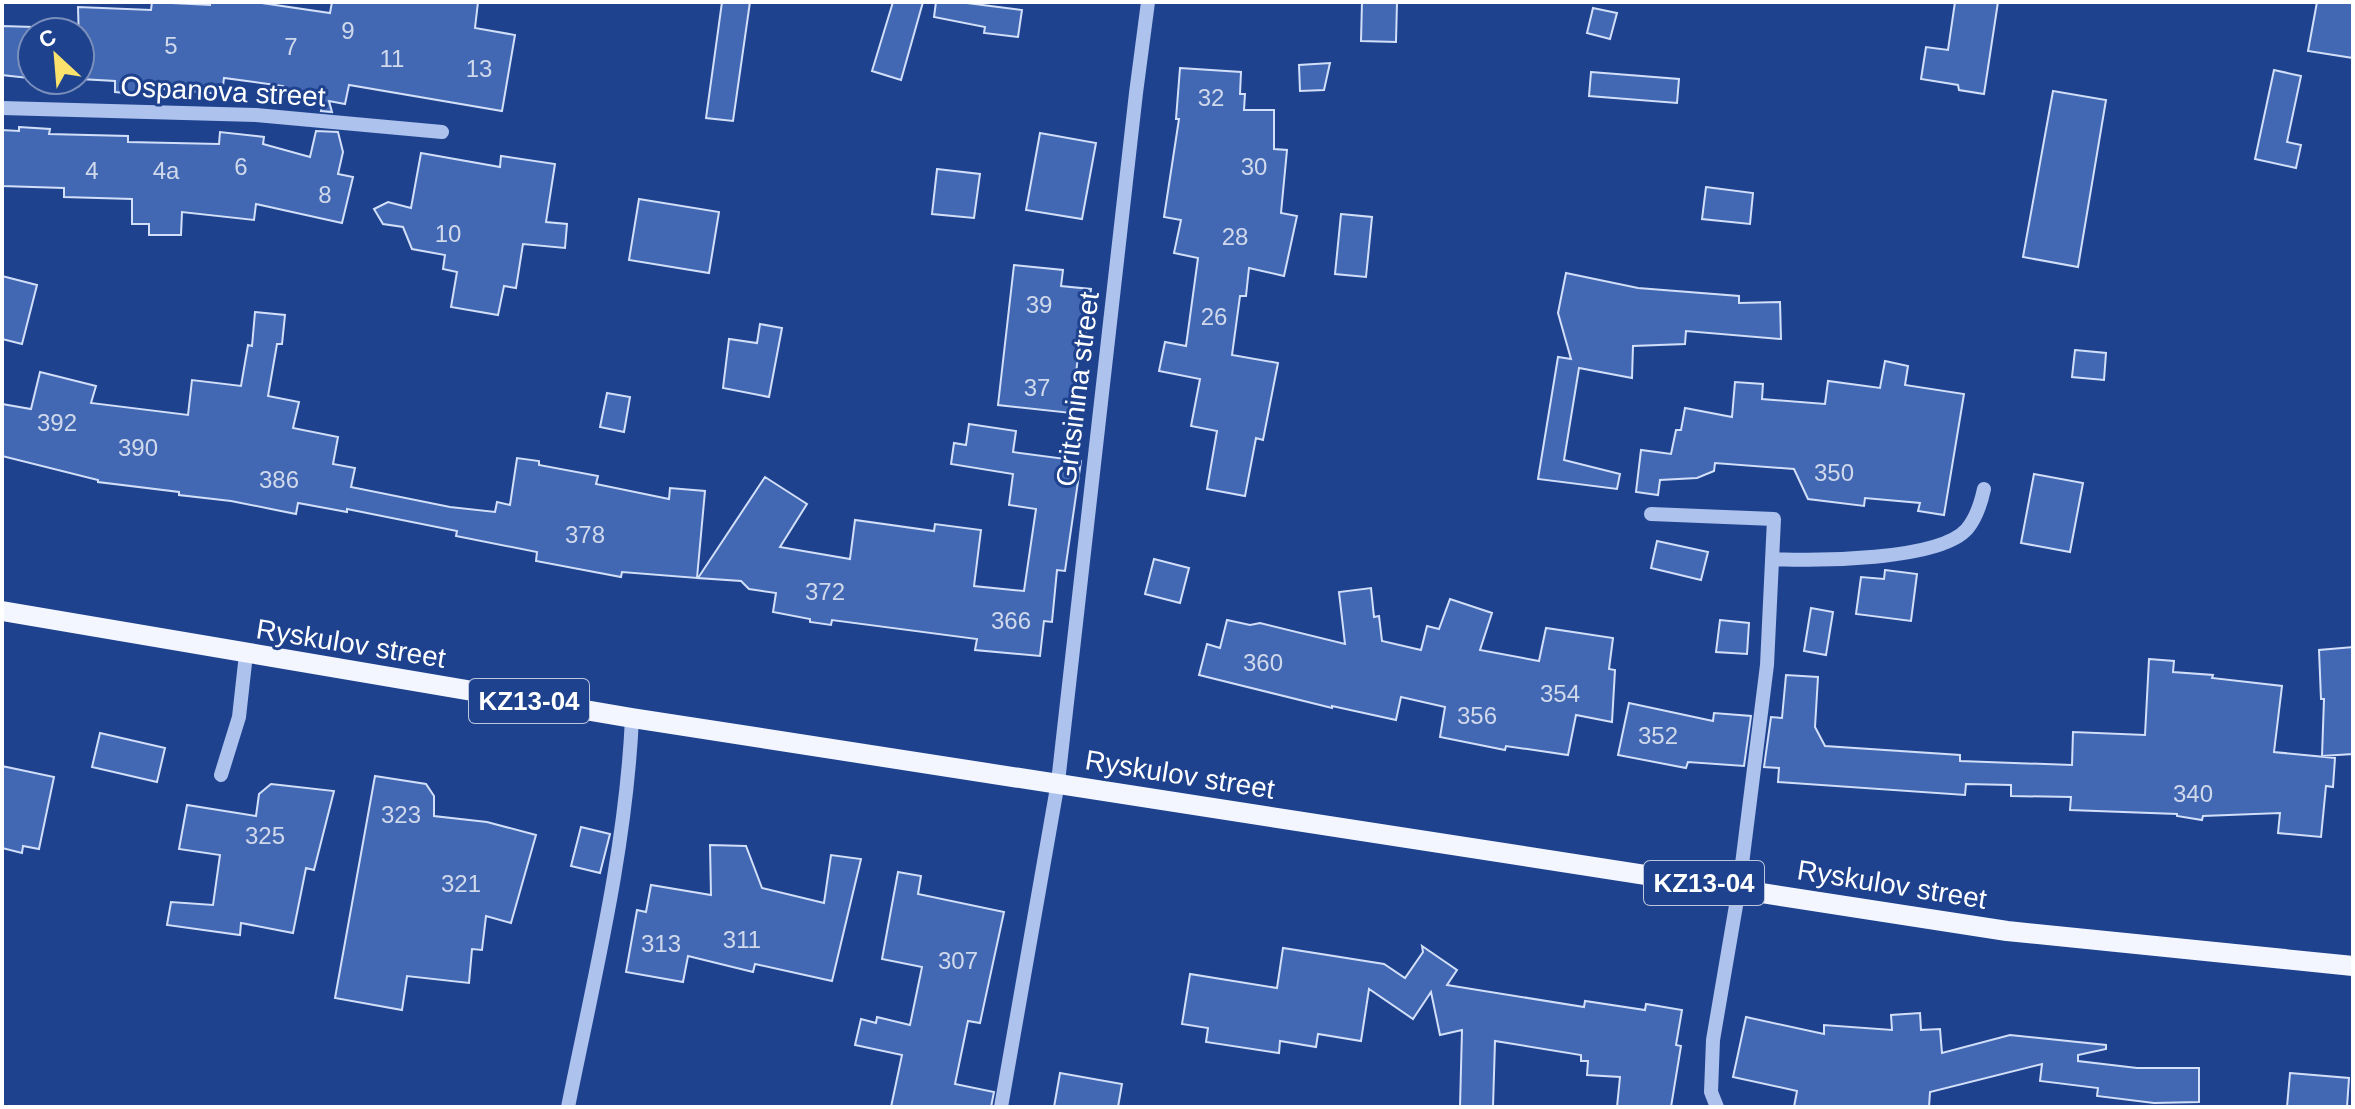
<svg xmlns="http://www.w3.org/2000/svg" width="2355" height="1109" viewBox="0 0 2355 1109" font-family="Helvetica,sans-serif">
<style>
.building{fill:#4368b3;stroke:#d2dff9;stroke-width:2}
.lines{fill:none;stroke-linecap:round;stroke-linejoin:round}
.minor{stroke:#adc2ed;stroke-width:14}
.major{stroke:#f3f6ff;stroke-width:20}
.labels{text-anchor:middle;stroke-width:6;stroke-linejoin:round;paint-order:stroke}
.number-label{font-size:24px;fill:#d0d9ec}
.shield{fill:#1f428e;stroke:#bcc6dd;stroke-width:2}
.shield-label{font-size:26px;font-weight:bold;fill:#fff}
.street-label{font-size:28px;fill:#fff;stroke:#1f428e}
</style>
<rect width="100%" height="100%" fill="#1f428e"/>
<path class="building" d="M 152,2 L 210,5 L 210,2 L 255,2 L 330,13 L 332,2 L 478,2 L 475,28 L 515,35 L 502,111 L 349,85 L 345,104 L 329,101 L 332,112 L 321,111 L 323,102 L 282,96 L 283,86 L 224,78 L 222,94 L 138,87 L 138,94 L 115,92 L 115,81 L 80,79 L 78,7 L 151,10 Z
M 722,2 L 750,2 L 733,121 L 706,118 Z
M 893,2 L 923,2 L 901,80 L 872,71 Z
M 936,2 L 959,2 L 1022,10 L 1018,37 L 984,33 L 985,27 L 934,17 Z
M 1362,2 L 1397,2 L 1396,42 L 1361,41 Z
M 1955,2 L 1998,2 L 1984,94 L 1959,90 L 1958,85 L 1921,79 L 1926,47 L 1948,50 Z
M 2317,2 L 2353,2 L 2353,58 L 2308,51 Z
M 1593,8 L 1617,13 L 1610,39 L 1587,33 Z
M 2,26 L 33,27 L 28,78 L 2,75 Z
M 1330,63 L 1324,90 L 1300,91 L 1299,65 Z
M 1180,68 L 1241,72 L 1240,94 L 1245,94 L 1244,110 L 1274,110 L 1274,149 L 1287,150 L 1281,213 L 1297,216 L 1284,276 L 1249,268 L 1246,296 L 1240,296 L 1232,355 L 1278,363 L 1263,440 L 1256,438 L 1245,496 L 1207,489 L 1217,431 L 1191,426 L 1200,379 L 1159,371 L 1165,342 L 1186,346 L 1198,258 L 1174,253 L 1181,220 L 1164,217 L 1179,119 L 1176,119 Z
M 2274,70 L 2301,76 L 2287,142 L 2301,145 L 2296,168 L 2255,159 Z
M 1591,72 L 1679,79 L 1677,103 L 1589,96 Z
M 2053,91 L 2106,100 L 2078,267 L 2023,257 Z
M 19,127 L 50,129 L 49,134 L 128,136 L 128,142 L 219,144 L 220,132 L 264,137 L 263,144 L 310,157 L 316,131 L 338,132 L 343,152 L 338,174 L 353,177 L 342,223 L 256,204 L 254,220 L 182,212 L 181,235 L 149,235 L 149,224 L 132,224 L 132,199 L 64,197 L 64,188 L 2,186 L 2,130 L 19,131 Z
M 1040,133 L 1096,143 L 1082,219 L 1026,210 Z
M 421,153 L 500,167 L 501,156 L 555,164 L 546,222 L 567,224 L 565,248 L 523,244 L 516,288 L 504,286 L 498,315 L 451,307 L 457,272 L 443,269 L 445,255 L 412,249 L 403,227 L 383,224 L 374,209 L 388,202 L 411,208 Z
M 937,169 L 980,174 L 974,218 L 932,214 Z
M 1706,187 L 1753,193 L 1750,224 L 1702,219 Z
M 639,199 L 719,212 L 709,273 L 629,260 Z
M 1341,214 L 1372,217 L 1366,277 L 1335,274 Z
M 1014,265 L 1063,270 L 1061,286 L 1091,289 L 1085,342 L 1080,341 L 1071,413 L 998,405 Z
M 1566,273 L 1638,288 L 1739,296 L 1739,303 L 1780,302 L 1781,339 L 1686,331 L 1685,344 L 1633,346 L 1632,378 L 1579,368 L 1564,460 L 1620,474 L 1617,489 L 1538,479 L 1558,357 L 1571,359 L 1558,313 Z
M 2,276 L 37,285 L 22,344 L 2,339 Z
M 255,312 L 285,315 L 282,344 L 277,344 L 268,396 L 299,402 L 293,428 L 338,437 L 333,464 L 355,468 L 351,487 L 450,507 L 495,512 L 497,502 L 510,505 L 517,458 L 539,461 L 539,465 L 598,476 L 596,484 L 669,499 L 670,488 L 705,491 L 697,578 L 622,572 L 621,577 L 536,561 L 537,552 L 456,536 L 457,531 L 347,509 L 347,512 L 298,503 L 296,514 L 231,501 L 179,495 L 179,492 L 98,482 L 98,480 L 2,456 L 2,404 L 31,409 L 40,372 L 96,386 L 91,403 L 188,415 L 192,380 L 241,386 L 248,345 L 252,346 Z
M 760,324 L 782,328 L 769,397 L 723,388 L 729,339 L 757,343 Z
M 2075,350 L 2106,353 L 2104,380 L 2072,377 Z
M 1885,361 L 1908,366 L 1905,385 L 1964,394 L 1944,515 L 1918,511 L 1920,503 L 1865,498 L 1864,506 L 1808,499 L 1794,469 L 1715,463 L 1714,471 L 1697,478 L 1660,480 L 1658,495 L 1636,492 L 1641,450 L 1671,454 L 1676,430 L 1681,430 L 1685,408 L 1732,417 L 1735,382 L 1763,384 L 1762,399 L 1825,404 L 1828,381 L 1880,388 Z
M 607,393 L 630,397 L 624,432 L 600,427 Z
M 969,424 L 1016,431 L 1013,452 L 1081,461 L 1065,571 L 1057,570 L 1052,622 L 1044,621 L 1040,656 L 975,650 L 977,639 L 832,620 L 831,625 L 810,622 L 810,619 L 773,612 L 776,593 L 749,589 L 741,581 L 698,578 L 765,477 L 807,504 L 780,547 L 850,559 L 855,520 L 934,531 L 935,524 L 981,530 L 974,586 L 1024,591 L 1036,509 L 1009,505 L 1013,474 L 951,464 L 954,443 L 966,445 Z
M 2034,474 L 2083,483 L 2070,552 L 2021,543 Z
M 1657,541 L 1708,552 L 1701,580 L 1651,568 Z
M 1154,559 L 1189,568 L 1180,603 L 1145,594 Z
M 1885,570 L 1917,574 L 1911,621 L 1856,614 L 1861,577 L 1884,579 Z
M 1371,588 L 1374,617 L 1379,616 L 1382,641 L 1421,650 L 1427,626 L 1439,629 L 1450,599 L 1492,613 L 1480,650 L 1539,661 L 1546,628 L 1613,638 L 1609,669 L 1615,670 L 1612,722 L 1576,715 L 1568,755 L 1506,746 L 1505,750 L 1440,737 L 1445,707 L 1401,697 L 1396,720 L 1332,706 L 1332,708 L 1199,675 L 1207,644 L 1220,648 L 1227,620 L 1250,625 L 1260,623 L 1345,644 L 1339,592 Z
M 1811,608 L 1833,612 L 1826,655 L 1804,651 Z
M 1720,620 L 1749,623 L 1747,654 L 1716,652 Z
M 2353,647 L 2353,754 L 2322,756 L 2324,699 L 2321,699 L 2319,650 Z
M 2149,659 L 2174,661 L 2173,672 L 2213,675 L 2212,678 L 2282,686 L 2274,752 L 2335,758 L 2333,787 L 2326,786 L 2321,837 L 2278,833 L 2280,813 L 2203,816 L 2202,820 L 2177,816 L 2177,814 L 2070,810 L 2071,797 L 2011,796 L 2011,785 L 1966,784 L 1965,795 L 1778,782 L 1779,768 L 1764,767 L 1771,717 L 1782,718 L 1786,675 L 1818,677 L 1815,727 L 1825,746 L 1960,755 L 1960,761 L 2072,765 L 2073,732 L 2145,735 Z
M 1629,703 L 1713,721 L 1714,713 L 1751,716 L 1744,766 L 1688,762 L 1686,768 L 1618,755 Z
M 100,733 L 165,748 L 157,782 L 92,767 Z
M 2,766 L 54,777 L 39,849 L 23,846 L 22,853 L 2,848 Z
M 375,776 L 426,784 L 434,796 L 434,816 L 487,822 L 536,835 L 511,923 L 486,916 L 482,950 L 472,949 L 469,983 L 407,976 L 402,1010 L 335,998 Z
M 271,784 L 334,791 L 314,870 L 306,868 L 293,933 L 241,923 L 240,935 L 167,925 L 171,902 L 213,905 L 220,855 L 179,849 L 187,805 L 256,816 L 259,794 Z
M 581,827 L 610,834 L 600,873 L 571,866 Z
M 710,845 L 746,846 L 762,888 L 824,903 L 831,855 L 861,859 L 832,981 L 755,964 L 753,972 L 688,956 L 683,982 L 626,972 L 637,910 L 646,912 L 651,885 L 711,895 Z
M 898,872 L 921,876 L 918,894 L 1004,912 L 980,1023 L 968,1021 L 955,1084 L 994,1092 L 991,1107 L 891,1107 L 902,1055 L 855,1045 L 861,1019 L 876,1023 L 877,1017 L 910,1025 L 922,967 L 882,959 Z
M 1422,946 L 1457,970 L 1447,985 L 1584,1007 L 1585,1001 L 1645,1010 L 1646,1004 L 1682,1010 L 1676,1045 L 1681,1046 L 1671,1107 L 1617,1107 L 1620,1077 L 1587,1075 L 1588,1061 L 1581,1061 L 1581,1055 L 1495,1041 L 1493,1107 L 1460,1107 L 1462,1030 L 1440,1035 L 1431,992 L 1413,1019 L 1369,989 L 1361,1041 L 1318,1034 L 1316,1047 L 1280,1041 L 1279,1053 L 1206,1042 L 1208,1028 L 1182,1024 L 1190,974 L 1277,988 L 1283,948 L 1384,964 L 1405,978 L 1423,952 Z
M 1920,1013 L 1921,1030 L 1940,1029 L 1942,1053 L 2010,1035 L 2106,1045 L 2106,1049 L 2078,1055 L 2078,1061 L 2137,1068 L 2199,1068 L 2199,1102 L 2154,1103 L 2097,1096 L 2098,1088 L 2040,1081 L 2042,1064 L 1930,1092 L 1929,1107 L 1794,1107 L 1797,1091 L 1733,1077 L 1746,1017 L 1824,1034 L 1824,1025 L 1892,1030 L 1891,1015 Z
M 1060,1073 L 1122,1084 L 1118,1107 L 1054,1107 Z
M 2290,1073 L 2349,1078 L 2347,1107 L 2287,1107 Z"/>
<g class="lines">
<path class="minor" d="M 2,108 L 256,115 L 442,132
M 1651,514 L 1774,519 L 1767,665 L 1739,888 L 1713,1040 L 1711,1092 L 1717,1107
M 1772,559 C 1814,561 1939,561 1967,529 C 1977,517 1981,503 1984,489
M 221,775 L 239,717 L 246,654
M 568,1107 C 594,978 626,850 632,718
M 1001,1107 L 1058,782 L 1136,93 L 1148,2"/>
<path class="major" d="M 2,611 L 632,718 L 2007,931 L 2353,966"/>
</g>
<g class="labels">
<g class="number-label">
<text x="348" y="39">9</text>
<text x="171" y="54">5</text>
<text x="291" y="55">7</text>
<text x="392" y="67">11</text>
<text x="479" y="77">13</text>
<text x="1211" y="106">32</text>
<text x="241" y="175">6</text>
<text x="1254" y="175">30</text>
<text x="92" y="179">4</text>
<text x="166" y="179">4а</text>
<text x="325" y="203">8</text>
<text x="448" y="242">10</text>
<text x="1235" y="245">28</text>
<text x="1039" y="313">39</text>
<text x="1214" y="325">26</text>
<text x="1037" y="396">37</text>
<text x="57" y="431">392</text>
<text x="138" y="456">390</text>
<text x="1834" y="481">350</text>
<text x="279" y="488">386</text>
<text x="585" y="543">378</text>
<text x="825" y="600">372</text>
<text x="1011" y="629">366</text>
<text x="1263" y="671">360</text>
<text x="1560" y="702">354</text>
<text x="1477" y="724">356</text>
<text x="1658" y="744">352</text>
<text x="2193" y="802">340</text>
<text x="401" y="823">323</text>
<text x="265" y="844">325</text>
<text x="461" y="892">321</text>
<text x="742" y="948">311</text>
<text x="661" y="952">313</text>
<text x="958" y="969">307</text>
</g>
<g class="shield">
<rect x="469" y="679" width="120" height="44" rx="6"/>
<rect x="1644" y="861" width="120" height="44" rx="6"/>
</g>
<g class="shield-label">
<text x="529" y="710">KZ13-04</text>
<text x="1704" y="892">KZ13-04</text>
</g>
<g class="street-label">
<text transform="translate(223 91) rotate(3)" y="10">Ospanova street</text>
<text transform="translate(1077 389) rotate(-83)" y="10">Gritsinina street</text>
<text transform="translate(351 643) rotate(9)" y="10">Ryskulov street</text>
<text transform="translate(1180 774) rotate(9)" y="10">Ryskulov street</text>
<text transform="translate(1892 884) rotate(9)" y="10">Ryskulov street</text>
</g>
</g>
<rect width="2355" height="1109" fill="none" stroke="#ffffff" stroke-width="8"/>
<g transform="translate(56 56) rotate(334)"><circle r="38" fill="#1f428e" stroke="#798ebb" stroke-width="2"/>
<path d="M0-6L14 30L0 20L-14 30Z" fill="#fbe26c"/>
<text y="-12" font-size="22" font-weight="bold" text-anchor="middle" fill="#ffffff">С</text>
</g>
</svg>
